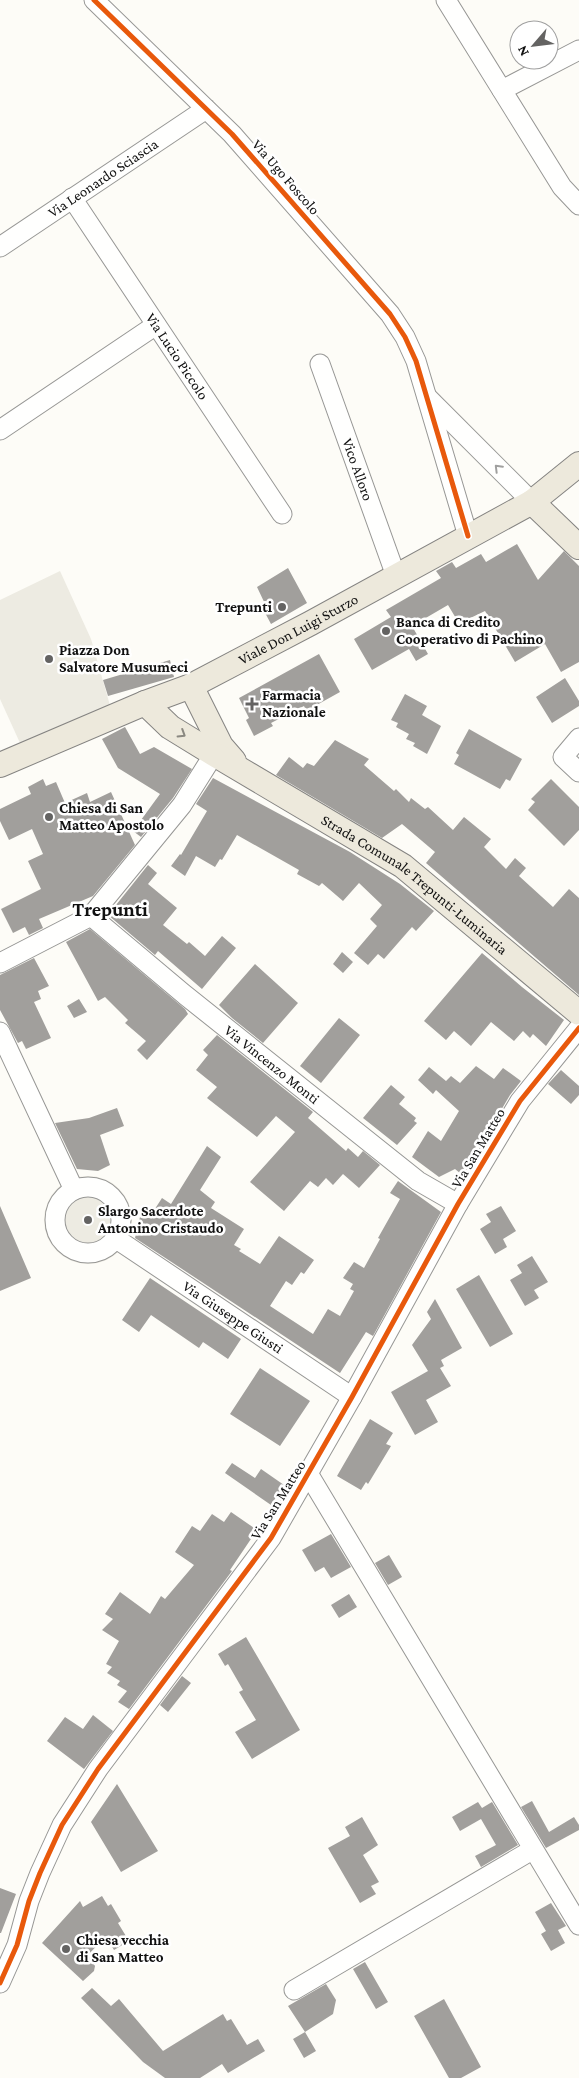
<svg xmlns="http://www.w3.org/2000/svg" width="579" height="2078" viewBox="0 0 579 2078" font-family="'Crimson Pro',serif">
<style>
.plaza{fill:#edebe2}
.building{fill:#a19f9c}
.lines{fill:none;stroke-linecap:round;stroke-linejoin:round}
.minor-casing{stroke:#979795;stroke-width:21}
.major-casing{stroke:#858482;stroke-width:26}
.minor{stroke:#fffffe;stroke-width:19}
.major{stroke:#ede9dc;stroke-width:24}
.cycleway-casing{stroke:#fff;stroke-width:8}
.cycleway{stroke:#e8590c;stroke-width:5}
.oneway{stroke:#a0a09f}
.oneway2{stroke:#8a8881}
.poi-dot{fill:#646362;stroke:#fff;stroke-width:2}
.labels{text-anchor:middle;stroke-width:5;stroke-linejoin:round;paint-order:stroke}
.street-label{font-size:15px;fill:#111;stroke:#fff}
.poi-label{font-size:15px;font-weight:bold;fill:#111;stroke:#fff;text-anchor:start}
.district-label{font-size:20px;font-weight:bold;fill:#111;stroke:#fff}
</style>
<rect width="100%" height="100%" fill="#fdfcf7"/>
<path class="plaza" d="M 60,571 L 91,639 L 113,716 L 25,754 L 0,699 L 0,600 Z
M44 1220a44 44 0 1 1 88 0a44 44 0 1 1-88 0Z"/>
<path class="building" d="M 517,544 L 538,580 L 564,551 L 579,566 L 579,662 L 561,672 L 545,644 L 515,662 L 485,611 L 464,621 L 462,617 L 457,620 L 448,605 L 412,626 L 428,654 L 416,661 L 409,649 L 372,670 L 354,639 L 391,617 L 386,610 L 441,578 L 436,571 L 452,562 L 456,568 L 481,554 L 486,562 Z
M 288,568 L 307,603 L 271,624 L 263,609 L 266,606 L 257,587 Z
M 319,654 L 340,692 L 306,711 L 304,706 L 271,723 L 273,726 L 254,736 L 246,720 L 249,718 L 239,698 Z
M 170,660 L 174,677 L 108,696 L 103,680 Z
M 565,678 L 579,701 L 579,706 L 552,723 L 536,697 Z
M 405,694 L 427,706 L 422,715 L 441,726 L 427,754 L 413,746 L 415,743 L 406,739 L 409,734 L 396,727 L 398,723 L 391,720 Z
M 125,727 L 140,754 L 154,747 L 192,769 L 173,798 L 141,837 L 133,831 L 160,794 L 118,768 L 102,739 Z
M 469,729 L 522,759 L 510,781 L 506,779 L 500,789 L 454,764 L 459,755 L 456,753 Z
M 335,740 L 369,759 L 364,765 L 394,791 L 396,789 L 409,802 L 411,798 L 425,809 L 428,807 L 453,830 L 464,817 L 491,839 L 484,847 L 506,869 L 515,858 L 526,868 L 519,876 L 553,907 L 569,889 L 579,898 L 579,995 L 426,863 L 435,852 L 402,824 L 382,838 L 276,775 L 289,757 L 303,768 L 307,763 L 314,766 Z
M 213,778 L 350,852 L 400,884 L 434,911 L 416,931 L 412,927 L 384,959 L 378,954 L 368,965 L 354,953 L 377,926 L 370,919 L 382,905 L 359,883 L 343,901 L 322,883 L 319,886 L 297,874 L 299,870 L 237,835 L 222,860 L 220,859 L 215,867 L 196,856 L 185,876 L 171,866 L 180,854 L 181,855 L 207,811 L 196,804 Z
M 43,779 L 46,786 L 56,782 L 65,803 L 87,793 L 90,802 L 111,792 L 135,845 L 93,896 L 39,919 L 43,928 L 29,935 L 25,927 L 13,933 L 1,909 L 41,889 L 28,861 L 43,854 L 32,829 L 9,840 L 0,821 L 0,809 L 31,794 L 28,787 Z
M 551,779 L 579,807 L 579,830 L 564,846 L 528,810 L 535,802 L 531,799 Z
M 148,865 L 157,873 L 148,884 L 177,908 L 163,925 L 187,944 L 189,942 L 205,956 L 222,936 L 236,948 L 202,989 L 158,951 L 155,955 L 108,915 Z
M 90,929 L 185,1009 L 188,1014 L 147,1060 L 137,1050 L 146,1041 L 125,1023 L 128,1020 L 105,997 L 98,1001 L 66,942 Z
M 342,952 L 353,962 L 343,973 L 333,964 Z
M 482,953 L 522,987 L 564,1020 L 546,1046 L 533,1034 L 530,1038 L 523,1031 L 514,1041 L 491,1022 L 471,1046 L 454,1031 L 446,1040 L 424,1021 Z
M 34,958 L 49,986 L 38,991 L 41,999 L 34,1002 L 51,1038 L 26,1049 L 22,1041 L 18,1043 L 0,1010 L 0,975 Z
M 255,964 L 298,1003 L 263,1043 L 232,1018 L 219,1005 Z
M 79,999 L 87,1012 L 74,1018 L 67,1006 Z
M 339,1018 L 360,1035 L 321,1083 L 300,1066 Z
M 217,1035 L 313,1112 L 308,1118 L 346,1151 L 348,1148 L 358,1157 L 363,1151 L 380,1165 L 359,1188 L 343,1174 L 333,1185 L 326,1178 L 318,1187 L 310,1181 L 284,1211 L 250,1182 L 295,1132 L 276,1116 L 257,1137 L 207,1098 L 217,1087 L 196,1070 L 208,1055 L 203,1050 Z
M 476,1066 L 494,1079 L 503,1068 L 521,1081 L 510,1095 L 487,1134 L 484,1132 L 461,1174 L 455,1169 L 439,1177 L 412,1157 L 428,1131 L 441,1141 L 459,1111 L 436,1090 L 433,1094 L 418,1080 L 429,1067 L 446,1081 L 451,1076 L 460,1083 Z
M 561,1070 L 579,1086 L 579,1095 L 571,1104 L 548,1084 Z
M 391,1085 L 405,1097 L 399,1104 L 416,1118 L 414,1121 L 417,1123 L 397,1145 L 363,1118 Z
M 117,1108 L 124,1126 L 100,1135 L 110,1165 L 98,1171 L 77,1169 L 55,1123 L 89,1118 Z
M 207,1146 L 221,1157 L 200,1190 L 215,1202 L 211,1208 L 244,1229 L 234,1245 L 241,1249 L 239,1251 L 260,1264 L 279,1236 L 314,1260 L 304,1274 L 301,1272 L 292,1285 L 286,1281 L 270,1306 L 313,1334 L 328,1309 L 340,1316 L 354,1291 L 350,1289 L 353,1284 L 343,1278 L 354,1262 L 364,1268 L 380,1239 L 378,1238 L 400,1199 L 390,1193 L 398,1181 L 441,1212 L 373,1336 L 366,1332 L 340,1373 L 135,1238 L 140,1217 L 149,1218 L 162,1198 L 171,1204 Z
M 0,1206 L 31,1278 L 0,1291 Z
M 501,1206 L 516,1231 L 503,1239 L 507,1247 L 495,1254 L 480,1229 L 491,1222 L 486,1214 Z
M 532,1256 L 548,1282 L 534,1290 L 539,1298 L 525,1306 L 510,1280 L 522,1273 L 517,1265 Z
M 479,1275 L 513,1334 L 490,1347 L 456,1289 Z
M 150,1278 L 241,1339 L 228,1359 L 203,1342 L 199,1348 L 151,1315 L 139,1332 L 122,1320 Z
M 435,1299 L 462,1348 L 441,1360 L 444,1366 L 440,1368 L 451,1386 L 426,1400 L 438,1422 L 415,1435 L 391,1392 L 428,1371 L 412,1345 L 431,1319 L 427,1312 Z
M 260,1368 L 310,1401 L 280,1446 L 230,1414 Z
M 370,1419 L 393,1433 L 386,1444 L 391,1446 L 368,1484 L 366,1482 L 361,1490 L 337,1476 Z
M 232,1463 L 255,1478 L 261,1469 L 284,1485 L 271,1505 L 225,1473 Z
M 231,1512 L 257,1530 L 230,1570 L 232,1571 L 129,1709 L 118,1702 L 127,1691 L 117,1685 L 120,1681 L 107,1673 L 112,1667 L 106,1664 L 119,1641 L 102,1630 L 113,1619 L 105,1614 L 120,1592 L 150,1614 L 161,1596 L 165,1599 L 194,1565 L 175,1552 L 192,1526 L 200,1531 L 212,1514 L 224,1522 Z
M 331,1534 L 351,1567 L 331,1578 L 324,1567 L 315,1572 L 302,1550 Z
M 389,1555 L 402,1577 L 388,1585 L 375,1563 Z
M 349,1594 L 357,1607 L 339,1618 L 331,1605 Z
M 246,1637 L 300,1730 L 252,1759 L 235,1732 L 256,1720 L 239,1692 L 243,1690 L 228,1664 L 225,1666 L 218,1654 Z
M 182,1676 L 191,1683 L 168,1712 L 160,1705 Z
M 93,1715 L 113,1731 L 84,1769 L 47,1741 L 65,1717 L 83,1729 Z
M 117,1784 L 158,1851 L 121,1872 L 91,1822 Z
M 532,1801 L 549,1832 L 574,1817 L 579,1825 L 579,1830 L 546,1848 L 521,1807 Z
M 478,1802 L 482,1808 L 492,1802 L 518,1845 L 481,1867 L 475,1856 L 496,1845 L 481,1819 L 460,1831 L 452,1817 Z
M 362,1817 L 378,1845 L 363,1855 L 379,1882 L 371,1886 L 376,1894 L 360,1903 L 328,1848 L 350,1836 L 345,1827 Z
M 0,1888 L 16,1894 L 1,1933 L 0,1933 Z
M 102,1896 L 108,1906 L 111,1904 L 121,1921 L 118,1923 L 129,1941 L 114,1950 L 106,1936 L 88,1955 L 95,1966 L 94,1971 L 83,1981 L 42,1943 L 80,1901 L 83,1907 Z
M 551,1903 L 566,1926 L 558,1930 L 565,1943 L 551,1951 L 541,1934 L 546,1931 L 535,1912 Z
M 365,1962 L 388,2002 L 376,2009 L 353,1969 Z
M 326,1984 L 336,2000 L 333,2014 L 305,2032 L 288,2006 Z
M 92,1988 L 111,2006 L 119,1999 L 163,2051 L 223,2014 L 227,2021 L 231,2019 L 247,2045 L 258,2039 L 265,2051 L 228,2073 L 222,2064 L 200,2078 L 165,2078 L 143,2062 L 81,1998 Z
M 444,1999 L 481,2067 L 461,2078 L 449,2078 L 414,2016 Z
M 305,2032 L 316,2051 L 304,2058 L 293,2039 Z"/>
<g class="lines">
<g class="minor-casing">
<g id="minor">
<path d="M 94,0 L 232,134 L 390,314 L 405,337 L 416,361 L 468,536"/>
<path d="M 446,0 L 562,187 L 579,205"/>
<path d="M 502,90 L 579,50"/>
<path id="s1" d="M 72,198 L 282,514"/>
<path id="s2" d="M 0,247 L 206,109"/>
<path id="s3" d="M 320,364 L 396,576"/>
<path d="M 427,397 L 532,502"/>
<path d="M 0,430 L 156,325"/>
<path d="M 579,738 L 563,757 L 579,772"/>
<path id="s4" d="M 91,916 L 185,995 L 418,1181 L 458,1204"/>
<path d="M 0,963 L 91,916 L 182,805 L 214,754"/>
<path d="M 0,1032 L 74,1190"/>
<circle cx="88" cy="1220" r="33"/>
<path id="s5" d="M 115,1238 L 352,1397"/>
<path d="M 309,1475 L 579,1925"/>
<path d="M 0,1983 L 17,1945 L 29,1901 L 40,1873 L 62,1825 L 98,1769 L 271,1538 L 352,1397 L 458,1204 L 520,1101 L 579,1028"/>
<path d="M 294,1990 L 532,1850"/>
</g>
</g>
<g class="major-casing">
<g id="major">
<path d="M 532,502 L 579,547"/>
<path d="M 191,686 L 221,746 L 234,761"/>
<path id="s6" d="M 145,703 L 170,727 L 214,754 L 403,866 L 579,1013"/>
<path id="s7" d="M 0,765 L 145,703 L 191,686 L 311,623 L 532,502 L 579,464"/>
</g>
</g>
<use href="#minor" class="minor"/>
<use href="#major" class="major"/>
<g class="cycleway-casing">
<path id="cycleway" d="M 94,0 L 232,134 L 390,314 L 405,337 L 416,361 L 468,536
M 0,1983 L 17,1945 L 29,1901 L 40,1873 L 62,1825 L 98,1769 L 271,1538 L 352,1397 L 458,1204 L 520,1101 L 579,1028"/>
</g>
<use href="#cycleway" class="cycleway"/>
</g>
<defs><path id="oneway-chevron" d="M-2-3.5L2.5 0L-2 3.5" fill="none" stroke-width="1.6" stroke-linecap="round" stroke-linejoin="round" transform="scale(1.25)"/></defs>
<use class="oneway" href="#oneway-chevron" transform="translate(498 468) rotate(-135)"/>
<use class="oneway2" href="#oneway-chevron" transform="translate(182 734) rotate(32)"/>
<g class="poi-dot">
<circle cx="282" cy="607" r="5"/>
<circle cx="386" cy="631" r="5"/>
<circle cx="49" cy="659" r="5"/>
<path d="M249.5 696.5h5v5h5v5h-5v5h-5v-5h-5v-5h5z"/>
<circle cx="49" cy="817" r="5"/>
<circle cx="88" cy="1220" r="5"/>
<circle cx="66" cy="1949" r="5"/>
</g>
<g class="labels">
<g class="street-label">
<text transform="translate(286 177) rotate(49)" y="5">Via Ugo Foscolo</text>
<text dy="5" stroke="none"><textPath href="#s2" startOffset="124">Via Leonardo Sciascia</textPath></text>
<text dy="5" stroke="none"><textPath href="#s1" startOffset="190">Via Lucio Piccolo</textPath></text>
<text dy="5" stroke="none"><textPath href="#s3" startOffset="112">Vico Alloro</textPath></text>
<text dy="5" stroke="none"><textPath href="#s7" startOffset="328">Viale Don Luigi Sturzo</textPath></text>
<text dy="5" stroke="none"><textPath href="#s6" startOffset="326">Strada Comunale Trepunti-Luminaria</textPath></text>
<text dy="5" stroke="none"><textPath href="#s4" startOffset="234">Via Vincenzo Monti</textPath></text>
<text transform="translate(478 1148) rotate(-59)" y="5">Via San Matteo</text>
<text dy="5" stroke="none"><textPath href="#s5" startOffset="142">Via Giuseppe Giusti</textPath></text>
<text transform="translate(278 1500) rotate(-58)" y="5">Via San Matteo</text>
</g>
<g class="poi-label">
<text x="272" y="612" text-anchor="end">Trepunti</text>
<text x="396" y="627">Banca di Credito<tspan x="396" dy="17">Cooperativo di Pachino</tspan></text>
<text x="59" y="655">Piazza Don<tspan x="59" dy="17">Salvatore Musumeci</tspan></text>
<text x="262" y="700">Farmacia<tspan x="262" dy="17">Nazionale</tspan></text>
<text x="59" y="813">Chiesa di San<tspan x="59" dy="17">Matteo Apostolo</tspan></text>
<text x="98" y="1216">Slargo Sacerdote<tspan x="98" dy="17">Antonino Cristaudo</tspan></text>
<text x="76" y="1945">Chiesa vecchia<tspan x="76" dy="17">di San Matteo</tspan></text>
</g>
<g class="district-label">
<text x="110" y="916">Trepunti</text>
</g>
</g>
<g transform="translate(534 45) rotate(242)"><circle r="24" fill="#ffffff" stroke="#a0a0a0"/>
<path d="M0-4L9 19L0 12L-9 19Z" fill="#646362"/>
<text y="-8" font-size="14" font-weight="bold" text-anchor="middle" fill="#111111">N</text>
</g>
</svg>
